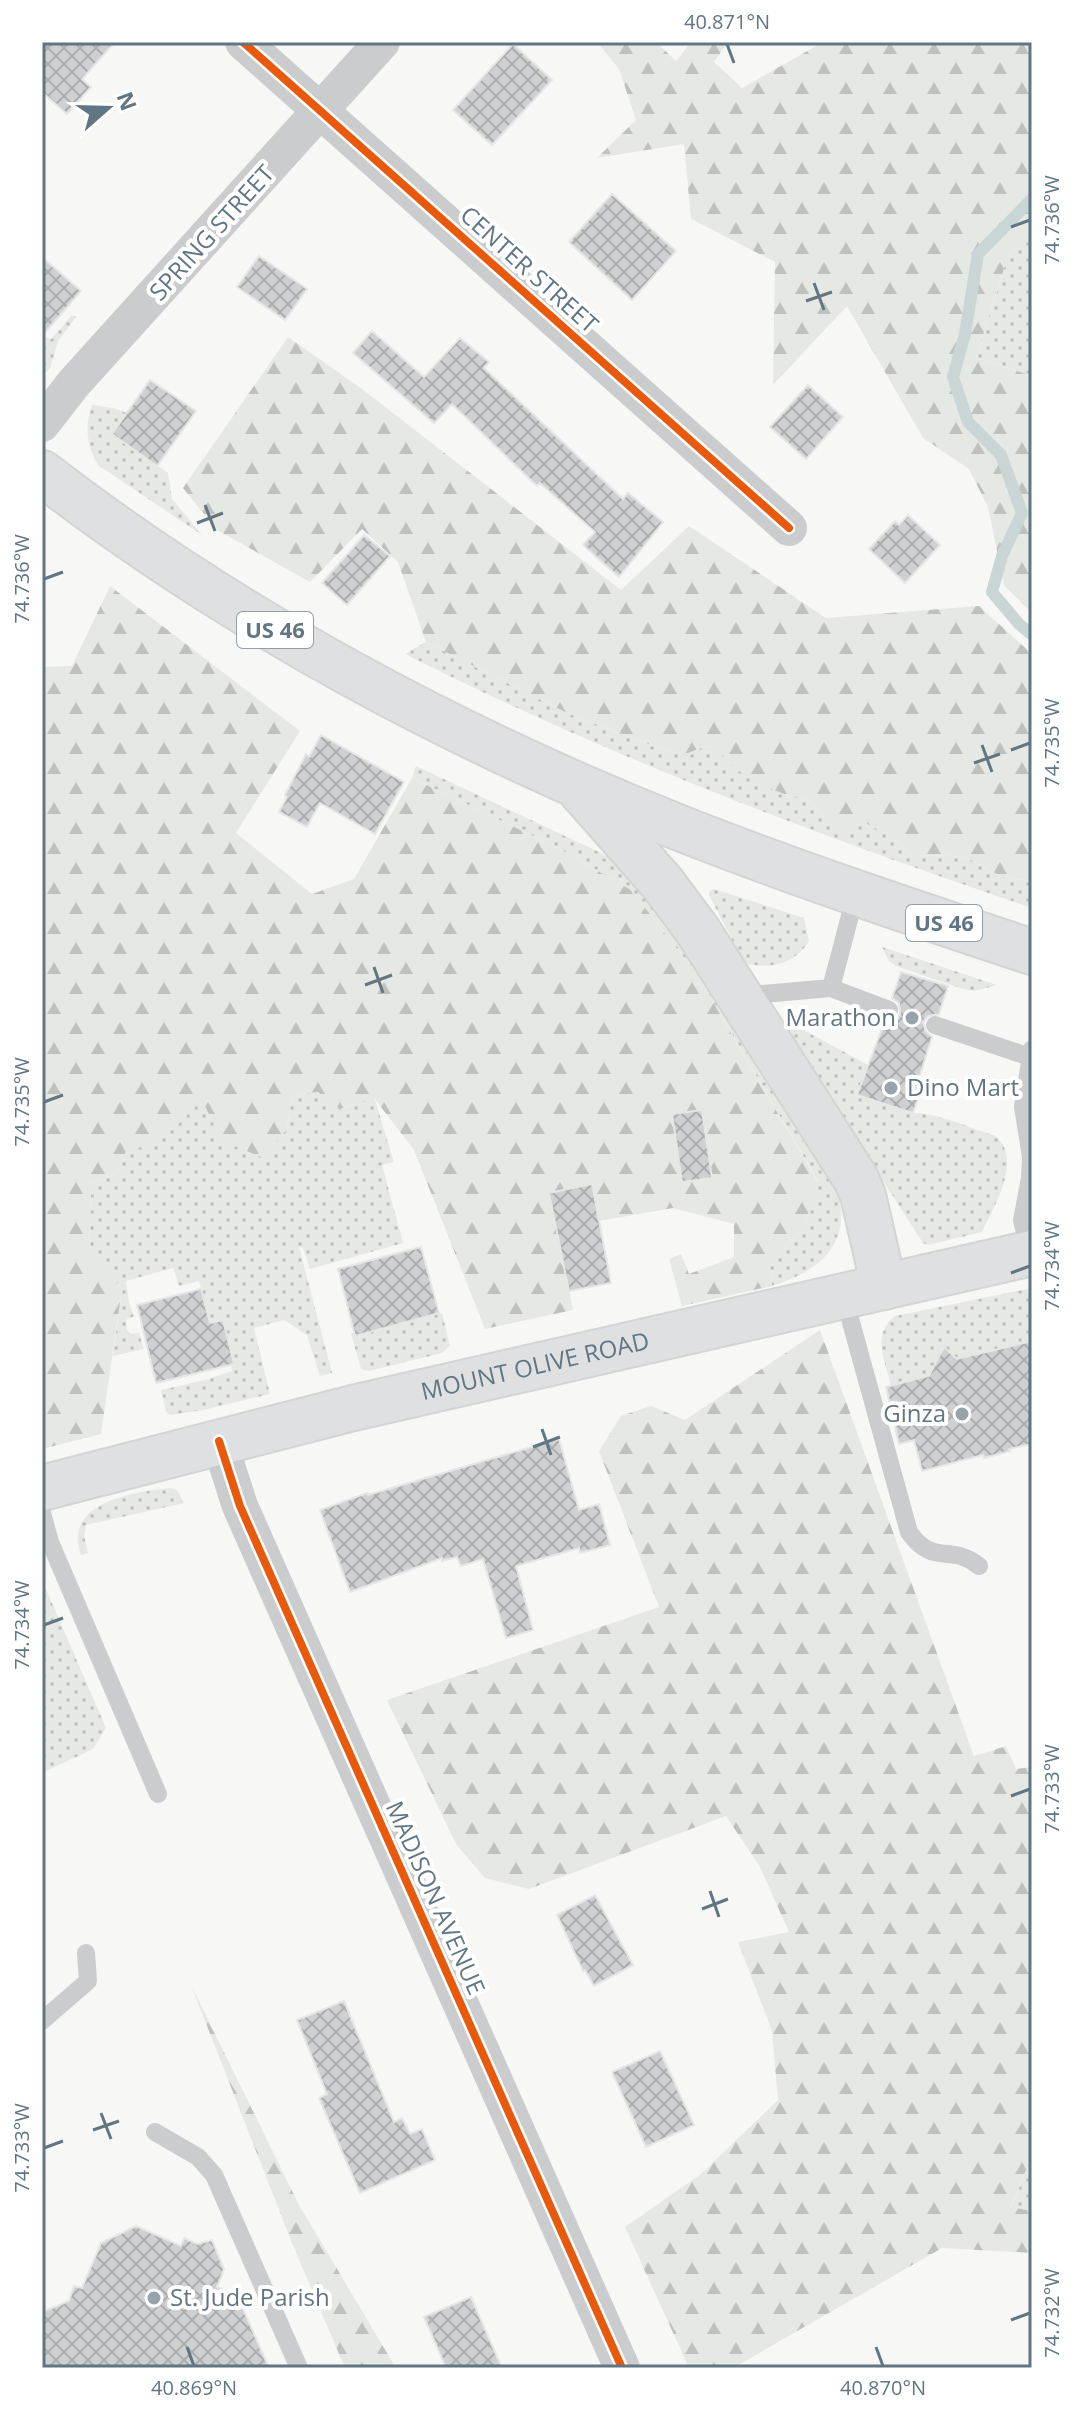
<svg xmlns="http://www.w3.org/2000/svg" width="1074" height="2410" viewBox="0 0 1074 2410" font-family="'Open Sans',sans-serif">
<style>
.grass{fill:url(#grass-dots)}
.forest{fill:url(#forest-firs)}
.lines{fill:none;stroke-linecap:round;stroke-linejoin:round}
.stream{stroke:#cad5d6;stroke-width:12}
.building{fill:url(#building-cross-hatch);stroke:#e6e6e6;stroke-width:2}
.secondary-casing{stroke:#d3d5d5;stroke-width:48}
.primary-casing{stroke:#d3d4d4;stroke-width:48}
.service{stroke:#cbcccd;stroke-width:18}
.minor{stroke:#cbcccd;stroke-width:36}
.secondary{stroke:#dfe0e1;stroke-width:44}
.primary{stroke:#dfe0e1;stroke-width:44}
.cycleway-casing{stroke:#fff;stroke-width:13}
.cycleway{stroke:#e8590c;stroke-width:8}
.ticks{fill:none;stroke:#617682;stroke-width:3}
.poi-dot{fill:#96a3ab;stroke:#fff;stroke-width:3}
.labels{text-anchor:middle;stroke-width:8;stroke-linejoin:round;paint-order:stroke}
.shield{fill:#fff;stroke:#909fa8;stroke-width:2}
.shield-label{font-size:22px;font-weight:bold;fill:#617682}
.street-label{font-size:24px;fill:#617682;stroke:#fff}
.poi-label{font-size:24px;fill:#617682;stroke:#fff;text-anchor:end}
.neatline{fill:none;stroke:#617682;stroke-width:3}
.ticks-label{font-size:20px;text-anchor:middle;fill:#617682}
</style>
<defs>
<pattern id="grass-dots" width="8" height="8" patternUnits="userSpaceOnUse" patternTransform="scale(2)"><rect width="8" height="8" fill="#e6e9e3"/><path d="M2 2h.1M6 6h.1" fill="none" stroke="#bec1bd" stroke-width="1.8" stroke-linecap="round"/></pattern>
<pattern id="forest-firs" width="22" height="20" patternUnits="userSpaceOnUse" patternTransform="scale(2)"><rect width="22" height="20" fill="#e6e9e3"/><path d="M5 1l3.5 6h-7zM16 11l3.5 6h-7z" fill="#bec1bd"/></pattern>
<pattern id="building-cross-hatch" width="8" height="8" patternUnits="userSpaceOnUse" patternTransform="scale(2)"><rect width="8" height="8" fill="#ced0d1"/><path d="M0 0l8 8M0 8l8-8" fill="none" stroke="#abadaf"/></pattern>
</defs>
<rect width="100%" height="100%" fill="#f7f7f6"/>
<path class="grass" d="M 1032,225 L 1032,391 L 1026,374 L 976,357 L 1008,256 Z
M 72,315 L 76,317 L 58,341 L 50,369 L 42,375 L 42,342 L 46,337 L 51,339 Z
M 92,405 L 113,408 L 127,413 L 113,435 L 168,473 L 172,499 L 202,535 L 98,465 C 87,447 84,425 92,405 Z
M 426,642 L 567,713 L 672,753 L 688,753 L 706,746 L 722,752 L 725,761 L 784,794 L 808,799 L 829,823 L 867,824 L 888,834 L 912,855 L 954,856 L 971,860 L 1002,877 L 1032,881 L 1032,908 C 818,836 607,756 405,654 Z
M 416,766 L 614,859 L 668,923 L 837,1189 C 853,1244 820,1271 772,1286 L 770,1267 L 805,1225 L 818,1181 L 696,973 L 631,890 L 558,848 L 412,778 Z
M 714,889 L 804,918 L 809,941 C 795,964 770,970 744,963 L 709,895 L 709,891 Z
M 882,947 L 997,985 L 975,991 L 963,989 L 896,966 L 889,961 Z
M 783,1025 L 800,1028 L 868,1065 L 857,1096 L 912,1113 C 936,1112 970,1128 996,1136 C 1023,1161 994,1206 982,1232 L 928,1245 L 923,1243 Z
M 318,1092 L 341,1109 L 374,1097 L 394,1162 L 382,1165 L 403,1243 L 310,1269 L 303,1248 L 299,1247 L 332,1373 L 320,1376 L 307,1335 L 284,1320 L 254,1328 L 270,1394 L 203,1410 L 170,1415 L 166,1411 L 161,1390 L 205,1380 L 232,1371 L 231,1364 L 234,1363 L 223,1320 L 210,1323 L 199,1281 L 179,1286 L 173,1268 L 126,1281 L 129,1302 L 134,1316 L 126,1320 L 127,1330 L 131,1334 L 139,1333 L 144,1349 L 113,1356 L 122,1289 L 89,1252 L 91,1184 L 118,1173 L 127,1147 L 174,1128 L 202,1099 L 222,1140 L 287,1129 L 292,1095 Z
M 1032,1288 L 1032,1341 L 957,1359 L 940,1356 L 935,1365 L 937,1376 L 891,1386 C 885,1360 871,1335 895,1316 Z
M 442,1313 L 450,1346 L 442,1353 L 369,1371 L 361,1369 L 351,1333 L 354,1333 L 356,1336 Z
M 170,1488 L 177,1490 L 184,1503 L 86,1525 L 84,1536 L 88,1553 L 81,1555 C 62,1502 134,1492 170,1488 Z
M 42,1580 L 106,1728 L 93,1749 L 42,1773 Z
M 1032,2155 L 1032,2211 L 1011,2208 Z"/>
<path class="forest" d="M 597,42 L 656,42 L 676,61 L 691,42 L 728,42 L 714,62 L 742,88 L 823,42 L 1032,42 L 1032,225 L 1008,256 L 976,357 L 1026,374 L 1032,391 L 1032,613 L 1004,585 L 988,507 L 969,469 L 923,438 L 847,306 L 773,385 L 775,262 L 691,219 L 684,144 L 597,158 L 636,120 L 619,69 Z
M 288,337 L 362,389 L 621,590 L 689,526 L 826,618 L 979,606 L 1032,654 L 1032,881 L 1002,877 L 971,860 L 954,856 L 912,855 L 888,834 L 867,824 L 844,831 L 829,823 L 808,799 L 784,794 L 751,780 L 724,760 L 722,752 L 706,746 L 688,753 L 672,753 L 567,713 L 426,642 L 398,562 L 362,529 L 310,582 L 217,530 L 183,488 Z
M 110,586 L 300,731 L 236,833 L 312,894 L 354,879 L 412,778 L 558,848 L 631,890 L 696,973 L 818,1182 L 805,1225 L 770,1267 L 772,1286 L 682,1306 L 669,1259 L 681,1254 L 689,1274 L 734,1257 L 734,1224 L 673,1208 L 599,1221 L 592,1184 L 550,1193 L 573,1310 L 485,1329 L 414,1150 L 374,1098 L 340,1109 L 318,1092 L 292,1095 L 287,1129 L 263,1158 L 222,1140 L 202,1100 L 174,1128 L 150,1147 L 127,1148 L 118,1173 L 91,1184 L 89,1252 L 122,1289 L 101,1434 L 42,1449 L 42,667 L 72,666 Z
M 820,1330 L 974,1756 L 1006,1746 L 1016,1769 L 1032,1767 L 1032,2155 L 1011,2207 L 1032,2211 L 1032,2253 L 942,2248 L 733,2368 L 689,2368 L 625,2227 L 701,2174 L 778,2100 L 772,2031 L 738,1942 L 789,1932 L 760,1867 L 726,1816 L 529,1889 L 485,1878 L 456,1844 L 387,1700 L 659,1607 L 599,1451 L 621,1416 L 651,1406 L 685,1420 Z
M 191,1985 L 299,2205 L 396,2368 L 345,2368 L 292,2243 Z"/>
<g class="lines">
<path class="stream" d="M 1032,199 L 978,254 L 965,334 L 953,377 L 968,422 L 1001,455 L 1022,513 L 1002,556 L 992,592 L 1019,624 L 1032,635"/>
</g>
<path class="building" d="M 42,42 L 115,42 L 82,79 L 91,87 L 67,114 L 42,92 Z
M 513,44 L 552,80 L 492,145 L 453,110 Z
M 612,194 L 676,251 L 632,300 L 569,242 Z
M 259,256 L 307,289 L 285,320 L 237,287 Z
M 42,257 L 81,291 L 42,336 Z
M 372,331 L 424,377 L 460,338 L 489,362 L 484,368 L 623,499 L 628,493 L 663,522 L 619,577 L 583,545 L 595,532 L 540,483 L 537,486 L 452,404 L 434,423 L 353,353 Z
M 150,380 L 196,411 L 157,466 L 112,434 Z
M 808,385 L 843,417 L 806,459 L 770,427 Z
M 908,515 L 940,545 L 905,583 L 869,549 L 895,521 L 899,525 Z
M 364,535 L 390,556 L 347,605 L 322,583 Z
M 321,735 L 404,782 L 375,834 L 320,803 L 307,827 L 279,812 L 287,797 L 285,795 L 306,754 L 309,757 Z
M 901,972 L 948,986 L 939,1014 L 928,1016 L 923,1022 L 926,1032 L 932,1037 L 919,1078 L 925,1080 L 913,1113 L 857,1095 L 885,1021 L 896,1020 L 900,1014 L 899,1003 L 892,998 Z
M 702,1110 L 712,1178 L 682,1182 L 672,1114 Z
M 592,1184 L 611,1283 L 569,1291 L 549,1193 Z
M 421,1247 L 439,1313 L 355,1336 L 338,1269 Z
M 201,1289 L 210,1323 L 223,1320 L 234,1364 L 156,1383 L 137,1305 Z
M 1032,1341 L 1032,1444 L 1009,1449 L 1010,1451 L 984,1458 L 983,1455 L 922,1471 L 914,1440 L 899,1444 L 886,1387 L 929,1376 L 944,1347 L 957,1359 Z
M 559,1439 L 579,1510 L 599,1504 L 610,1545 L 580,1553 L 579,1548 L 516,1566 L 533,1630 L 506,1638 L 483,1559 L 461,1566 L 457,1557 L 442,1561 L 442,1558 L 350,1592 L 320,1510 L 367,1493 L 368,1495 Z
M 595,1895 L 633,1965 L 594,1986 L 585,1970 L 583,1971 L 557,1915 Z
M 344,2001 L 394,2122 L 402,2118 L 410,2134 L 422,2129 L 435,2160 L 360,2193 L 319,2098 L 327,2094 L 297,2020 Z
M 660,2051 L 694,2125 L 646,2147 L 612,2072 Z
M 136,2226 L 181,2246 L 184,2238 L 197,2244 L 212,2240 L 224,2269 L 217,2287 L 237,2295 L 269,2368 L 42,2368 L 42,2312 L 69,2301 L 74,2286 L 82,2288 L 101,2243 Z
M 471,2297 L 502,2368 L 446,2368 L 424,2317 Z"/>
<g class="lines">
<g class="secondary-casing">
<g id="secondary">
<path id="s1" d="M 42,1488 L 353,1408 L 1032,1253"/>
</g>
</g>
<g class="primary-casing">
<path id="primary" d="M 42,473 C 235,622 463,743 690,832 C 803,876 917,914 1032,952
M 581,791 L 664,885 L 698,931 L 856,1179 L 863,1195 L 884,1287"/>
</g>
<path class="service" d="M 856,893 L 831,988 L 889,1010
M 745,1004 L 763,994 L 831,988
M 935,1025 L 1030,1057
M 1030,1253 L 1022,1220 L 1030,1178 L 1031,1157 L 1023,1107 L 1032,1049
M 844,1297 L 909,1532 C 933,1567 951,1543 979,1566
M 42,1513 L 50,1542 L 158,1794
M 42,2021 L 88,1981 L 86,1953
M 155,2132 L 198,2157 L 214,2175 L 299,2368"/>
<path class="minor" d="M 243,42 L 789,528
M 42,424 L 74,383 L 382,42
M 219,1441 L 240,1506 L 622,2368"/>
<use href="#secondary" class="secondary"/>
<use href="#primary" class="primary"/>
<g class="cycleway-casing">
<path id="cycleway" d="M 243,42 L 789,528
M 219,1441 L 240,1506 L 622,2368"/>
</g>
<use href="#cycleway" class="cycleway"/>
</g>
<path class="ticks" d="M 727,44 L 734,63M 1011,227 L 1030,220M 814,283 L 824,310M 806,301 L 832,292M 205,505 L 215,531M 197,523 L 223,513M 44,579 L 63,572M 982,745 L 992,772M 1011,750 L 1030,743M 974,763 L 1000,754M 374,967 L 383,993M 365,985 L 392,975M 44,1102 L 63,1095M 1011,1273 L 1030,1266M 542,1429 L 551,1455M 533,1447 L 560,1437M 44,1625 L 63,1618M 1011,1796 L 1030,1789M 710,1891 L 719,1917M 702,1909 L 728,1899M 101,2113 L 111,2139M 93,2130 L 119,2121M 44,2148 L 63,2141M 1011,2320 L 1030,2313M 187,2347 L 194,2366M 876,2347 L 883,2366"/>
<g class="poi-dot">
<circle cx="912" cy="1018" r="8"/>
<circle cx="891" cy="1088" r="8"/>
<circle cx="962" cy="1414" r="8"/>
<circle cx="154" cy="2298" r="8"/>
</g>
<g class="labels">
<g class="shield">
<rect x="237" y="612" width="76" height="36" rx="6"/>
<rect x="906" y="905" width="76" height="36" rx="6"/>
</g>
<g class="shield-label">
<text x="275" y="638">US 46</text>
<text x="944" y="931">US 46</text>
</g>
<g class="street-label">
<text transform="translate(212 233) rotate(-48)" y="8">SPRING STREET</text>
<text transform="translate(529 270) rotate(42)" y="8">CENTER STREET</text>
<text dy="8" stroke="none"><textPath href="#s1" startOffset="508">MOUNT OLIVE ROAD</textPath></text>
<text transform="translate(435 1898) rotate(66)" y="8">MADISON AVENUE</text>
</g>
<g class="poi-label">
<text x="896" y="1026">Marathon</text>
<text x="907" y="1096" text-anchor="start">Dino Mart</text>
<text x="946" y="1422">Ginza</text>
<text x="170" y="2306" text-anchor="start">St. Jude Parish</text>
</g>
</g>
<rect width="1074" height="2410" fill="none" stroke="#ffffff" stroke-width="88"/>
<g transform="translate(108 108) rotate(70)" stroke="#ffffff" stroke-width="6" paint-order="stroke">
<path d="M0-6L14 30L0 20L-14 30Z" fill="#617682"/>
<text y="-12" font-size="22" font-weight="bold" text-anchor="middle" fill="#617682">N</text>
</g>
<rect x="44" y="44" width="986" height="2322" class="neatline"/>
<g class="ticks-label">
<text x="727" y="29">40.871°N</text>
<text transform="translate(1052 220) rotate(-90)" y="7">74.736°W</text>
<text transform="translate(22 579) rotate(-90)" y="7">74.736°W</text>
<text transform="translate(1052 743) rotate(-90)" y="7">74.735°W</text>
<text transform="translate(22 1102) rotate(-90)" y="7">74.735°W</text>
<text transform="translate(1052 1266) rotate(-90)" y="7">74.734°W</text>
<text transform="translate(22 1625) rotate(-90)" y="7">74.734°W</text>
<text transform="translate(1052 1789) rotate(-90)" y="7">74.733°W</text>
<text transform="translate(22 2148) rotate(-90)" y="7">74.733°W</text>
<text transform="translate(1052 2313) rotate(-90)" y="7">74.732°W</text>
<text x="194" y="2395">40.869°N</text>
<text x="883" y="2395">40.870°N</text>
</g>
</svg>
